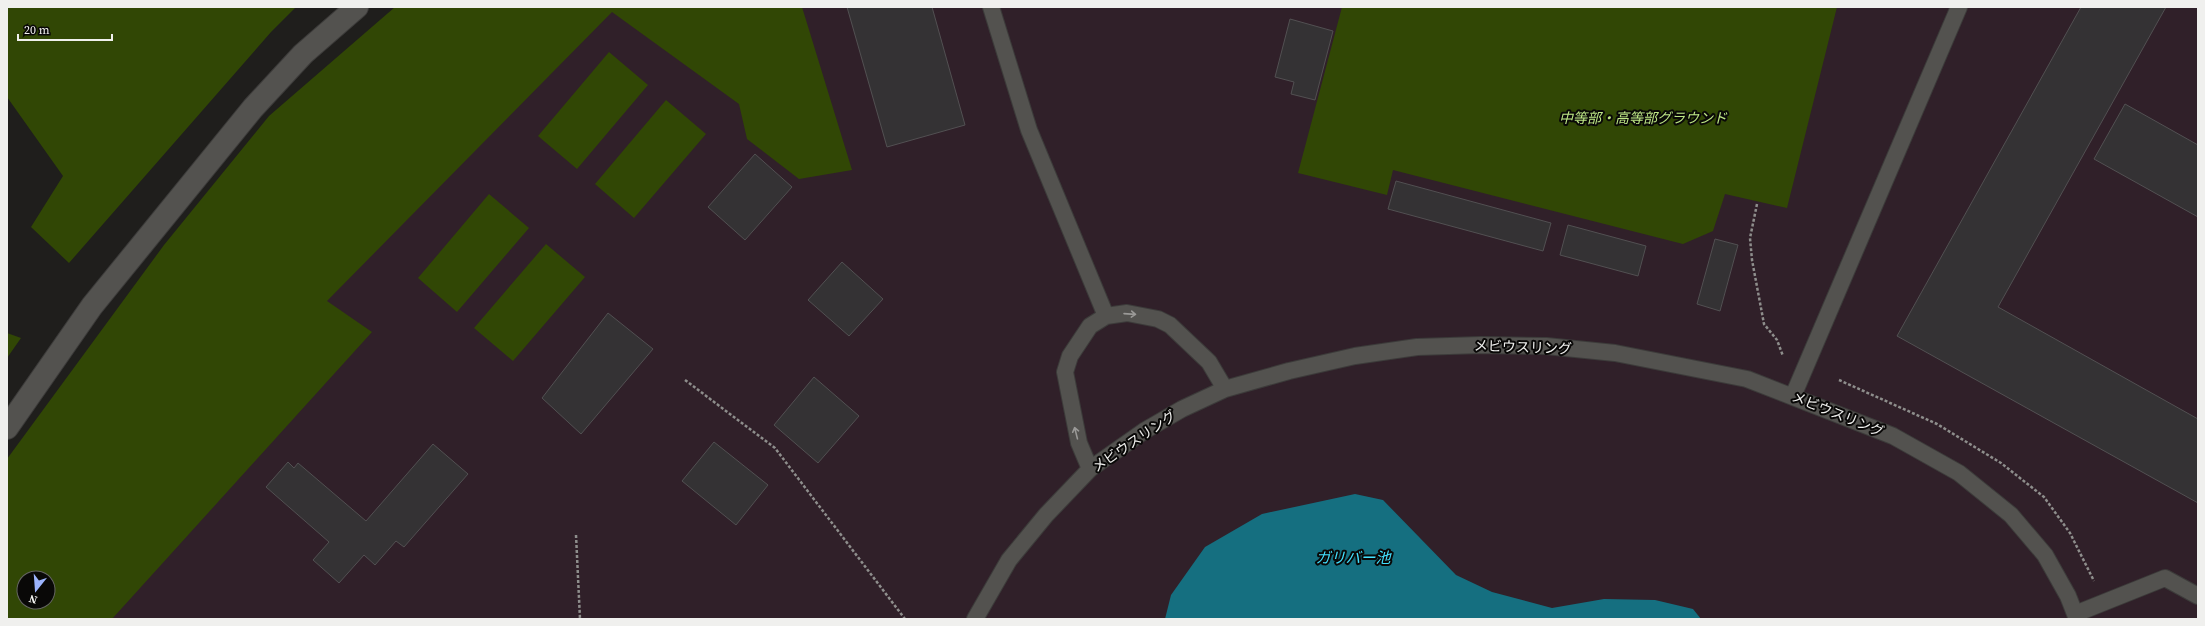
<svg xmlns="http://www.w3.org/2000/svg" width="2205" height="626" viewBox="0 0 2205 626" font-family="'Source Serif 4','Noto Sans JP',serif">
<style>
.education{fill:#302029;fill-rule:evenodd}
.green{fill:#314705;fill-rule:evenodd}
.water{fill:#156f80}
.building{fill:#343234;stroke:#525052}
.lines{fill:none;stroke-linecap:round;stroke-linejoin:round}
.lane-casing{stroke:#3c3b3a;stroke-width:18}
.street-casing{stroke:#3c3b3a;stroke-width:24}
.path{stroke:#8e8e8c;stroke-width:2.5;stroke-dasharray:3 2;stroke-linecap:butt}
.lane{stroke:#53524f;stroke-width:16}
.street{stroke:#53524f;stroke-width:22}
.oneway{stroke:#9a9997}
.labels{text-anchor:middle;stroke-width:4;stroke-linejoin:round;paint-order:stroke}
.park-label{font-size:14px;font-style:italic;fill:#bee786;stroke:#090807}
.street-label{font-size:14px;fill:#f0f0ee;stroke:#090807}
.water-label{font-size:15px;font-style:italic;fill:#43e1ff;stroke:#090807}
</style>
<rect width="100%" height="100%" fill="#1f1e1c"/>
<path class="education" d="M 434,7 L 2198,7 L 2198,619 L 7,619 L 7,479 ZM 24,578 L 48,578 L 48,602 L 24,602 Z"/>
<path class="green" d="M 7,7 L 296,7 L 271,32 L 69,263 L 31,227 L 63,176 L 7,97 Z
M 395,7 L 802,7 L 852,170 L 799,179 L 747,139 L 739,104 L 612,12 L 327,301 L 372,332 L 112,619 L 7,619 L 7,459 L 164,245 L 269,116 ZM 24,578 L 48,578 L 48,602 L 24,602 Z
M 1342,7 L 1837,7 L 1787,208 L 1725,194 L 1713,231 L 1683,244 L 1393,170 L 1387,195 L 1298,173 Z
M 609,52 L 648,85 L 577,169 L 538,136 Z
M 666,100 L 706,134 L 634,218 L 595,184 Z
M 489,194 L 529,228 L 457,312 L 418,278 Z
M 546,244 L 585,277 L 513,361 L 474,328 Z
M 7,333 L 21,338 L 7,358 Z"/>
<path class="water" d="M 1355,494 L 1383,500 L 1456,575 L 1492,592 L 1552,608 L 1604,599 L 1655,600 L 1693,609 L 1701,619 L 1165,619 L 1171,595 L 1205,547 L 1262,514 Z"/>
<path class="building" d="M 847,7 L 932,7 L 965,125 L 887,147 Z
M 2081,7 L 2166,7 L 1998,307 L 2198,419 L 2198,503 L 1897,336 Z
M 1290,19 L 1333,31 L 1315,100 L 1291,94 L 1294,82 L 1275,77 Z
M 2125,104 L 2198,145 L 2198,217 L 2094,159 Z
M 755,154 L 792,187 L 745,240 L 708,207 Z
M 1396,181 L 1551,223 L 1543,251 L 1388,209 Z
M 1568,225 L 1646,246 L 1638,276 L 1560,255 Z
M 1715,239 L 1738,245 L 1720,311 L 1697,304 Z
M 842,262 L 883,299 L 849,336 L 808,300 Z
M 608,313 L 653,349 L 581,434 L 542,398 Z
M 814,377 L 859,416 L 818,463 L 774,425 Z
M 714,442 L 768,485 L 736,525 L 682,481 Z
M 433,444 L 468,474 L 404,547 L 396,541 L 375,565 L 364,555 L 339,583 L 313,560 L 329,542 L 266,487 L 288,462 L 294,468 L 298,463 L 366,521 Z"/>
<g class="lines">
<g class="lane-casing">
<path id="lane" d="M 991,7 L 1029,130 L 1106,316
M 1793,396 L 1959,7
M 1090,469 L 1079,443 L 1065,372 L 1070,356 L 1090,326 L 1106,316 L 1127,313 L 1158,319 L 1170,325 L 1209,362 L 1225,389
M 2075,614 L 2165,578 L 2198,596
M 975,619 L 1009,560 L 1046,515 L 1090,469 L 1144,431 L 1182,409 L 1225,389 L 1289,371 L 1355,356 L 1417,347 L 1481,345 L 1546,346 L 1615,353 L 1747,379 L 1893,436 L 1959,473 L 2011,515 L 2045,555 L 2068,596 L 2077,619"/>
</g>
<g class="street-casing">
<path id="street" d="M 7,428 L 92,306 L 253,108 L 303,54 L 357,7"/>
</g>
<path class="path" d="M 1757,204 L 1750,238 L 1752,260 L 1764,324 L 1777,340 L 1783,356
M 685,380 L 775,448 L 905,619
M 1839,380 L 1937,424 L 2001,463 L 2044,497 L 2070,533 L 2094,581
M 576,535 L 580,619"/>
<use href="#lane" class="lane"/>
<use href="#street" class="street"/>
</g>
<defs><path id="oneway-shaft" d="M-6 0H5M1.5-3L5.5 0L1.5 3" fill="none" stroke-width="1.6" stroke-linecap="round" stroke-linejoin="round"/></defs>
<g class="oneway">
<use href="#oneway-shaft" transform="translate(1130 314) rotate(4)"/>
<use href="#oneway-shaft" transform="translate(1076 433) rotate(-104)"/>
</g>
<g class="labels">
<g class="park-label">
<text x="1643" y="123">中等部・高等部グラウンド</text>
</g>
<g class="street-label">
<text transform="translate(1523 347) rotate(2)" y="5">メビウスリング</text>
<text transform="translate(1838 414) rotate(22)" y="5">メビウスリング</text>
<text transform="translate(1134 441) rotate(-34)" y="5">メビウスリング</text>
</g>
<g class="water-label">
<text x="1353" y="563">ガリバー池</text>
</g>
</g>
<rect width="2205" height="626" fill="none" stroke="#f0f0ee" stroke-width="16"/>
<g transform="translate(36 590) rotate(197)"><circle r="19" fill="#090807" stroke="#656563"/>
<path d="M0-3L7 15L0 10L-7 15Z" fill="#9cb4fd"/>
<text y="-6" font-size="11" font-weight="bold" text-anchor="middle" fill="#f0f0ee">N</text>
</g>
<path d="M18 34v6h94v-6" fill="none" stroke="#f0f0ee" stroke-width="2"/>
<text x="24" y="34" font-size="12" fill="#f0f0ee" stroke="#090807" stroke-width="3" paint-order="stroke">20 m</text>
</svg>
